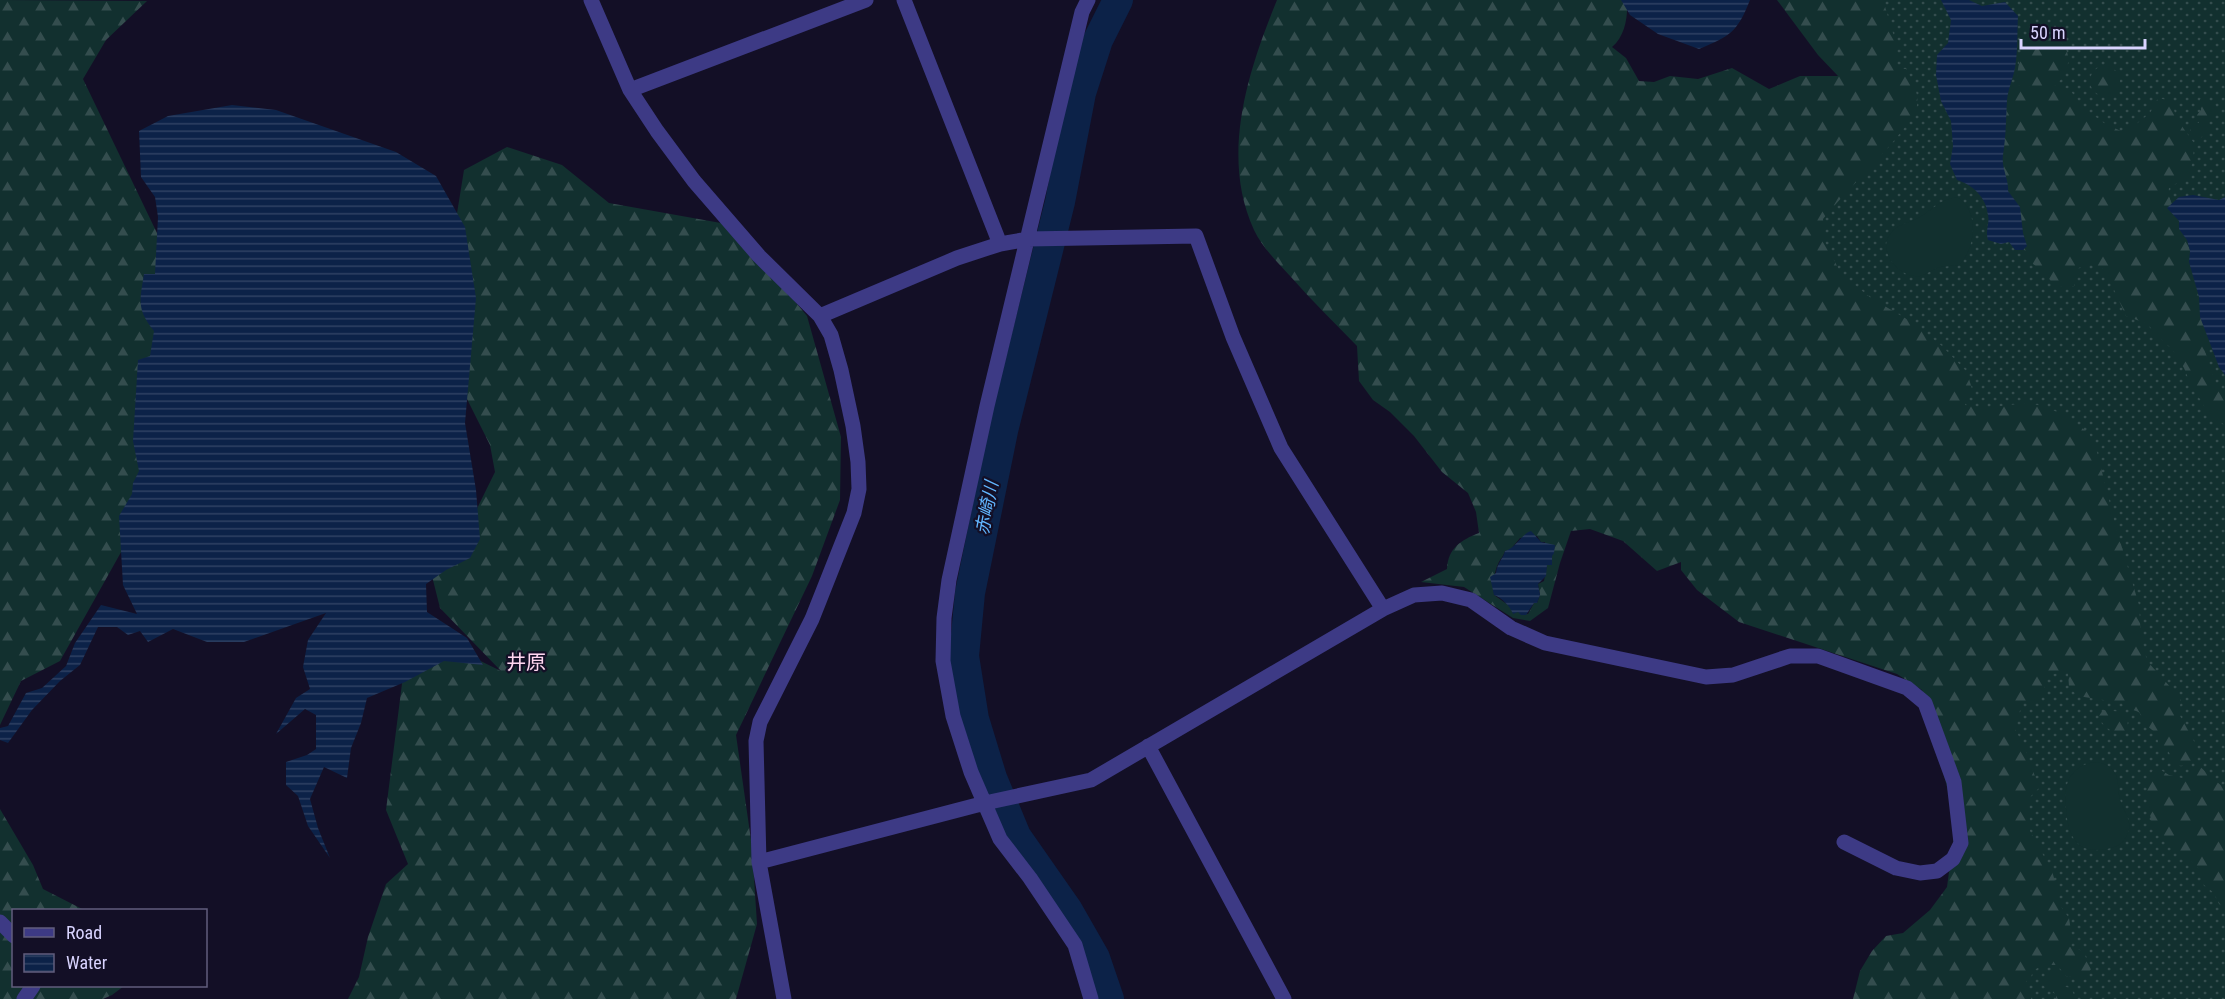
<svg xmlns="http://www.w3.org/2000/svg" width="2225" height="999" viewBox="0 0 2225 999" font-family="'Roboto Condensed','Noto Sans JP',sans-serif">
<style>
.grass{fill:url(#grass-dots)}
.forest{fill:url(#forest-firs);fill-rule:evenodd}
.garden{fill:#12302f}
.water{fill:url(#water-rules)}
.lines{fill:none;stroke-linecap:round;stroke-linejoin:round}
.river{stroke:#0c2248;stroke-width:30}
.minor{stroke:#3d3a85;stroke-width:15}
.labels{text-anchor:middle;stroke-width:4.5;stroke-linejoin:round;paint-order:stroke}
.water-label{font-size:18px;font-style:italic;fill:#62b6ff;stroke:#130f26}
.quarter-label{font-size:20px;fill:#ffd6f0;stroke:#130f26}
</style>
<defs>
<pattern id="grass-dots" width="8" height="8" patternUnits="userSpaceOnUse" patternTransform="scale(1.5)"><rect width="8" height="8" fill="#12302f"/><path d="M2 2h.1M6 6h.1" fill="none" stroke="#344d4e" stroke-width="1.8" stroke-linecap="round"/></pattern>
<pattern id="forest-firs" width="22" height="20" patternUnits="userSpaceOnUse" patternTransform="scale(1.5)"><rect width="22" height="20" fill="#12302f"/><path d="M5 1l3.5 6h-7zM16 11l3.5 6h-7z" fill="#344d4e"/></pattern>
<pattern id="water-rules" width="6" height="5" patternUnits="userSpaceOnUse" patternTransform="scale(1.5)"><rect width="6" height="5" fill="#0c2248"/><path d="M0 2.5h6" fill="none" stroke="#2f4163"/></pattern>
</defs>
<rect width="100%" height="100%" fill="#130f26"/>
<path class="grass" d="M 1831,0 L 2225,0 L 2225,999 L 1938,999 L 1981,672 L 1714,296 L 1868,94 Z"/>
<path class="forest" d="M 0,0 L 147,1 L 106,40 L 83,79 L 181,283 L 134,529 L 60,661 L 21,681 L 0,725 Z
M 1277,0 L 1627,0 C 1628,17 1625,36 1612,47 L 1626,58 L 1639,81 L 1654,82 L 1670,76 L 1698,79 L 1732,68 L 1769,89 L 1800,76 L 1838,76 L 1818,55 L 1777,0 L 1883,0 L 1896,43 L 1896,69 L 1906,69 C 1912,80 1921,96 1916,109 C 1911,121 1900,133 1892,143 C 1870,169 1845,192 1823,219 L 1825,242 L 1841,274 L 1871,298 L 1910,321 L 1942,346 L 1967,372 L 1972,389 L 1965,405 L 1987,408 L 2026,403 L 2043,406 L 2062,414 L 2089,433 L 2097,452 L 2115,524 L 2139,605 L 2141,636 L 2147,661 L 2181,699 L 2179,714 L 2195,743 L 2195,759 L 2181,766 L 2173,762 L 2168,750 L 2159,749 L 2157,734 L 2146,725 L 2139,712 L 2124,707 L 2122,703 L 2078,696 L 2069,687 L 2068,671 L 2048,675 C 2043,692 2043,703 2022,703 L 2015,729 L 2025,748 L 2039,788 L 2029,798 L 2030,831 L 2052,871 L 2058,892 L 2059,904 L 2069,918 L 2072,938 L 2068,946 L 2083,951 L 2091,969 L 2084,980 L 2066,976 L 2057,965 L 2042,965 L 2033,971 L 2030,980 L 2026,981 L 2031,995 L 2031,999 L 1853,999 L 1860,971 L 1872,951 L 1886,936 L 1903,933 L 1930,910 L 1947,887 L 1954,835 L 1948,791 L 1922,690 L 1897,674 L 1739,622 L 1697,590 L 1681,570 L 1681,562 L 1657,571 L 1623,541 L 1590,529 L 1571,531 L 1560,563 L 1548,608 L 1530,621 L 1513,618 L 1464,587 L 1421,582 L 1447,569 C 1448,548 1461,540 1479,533 L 1476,512 L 1468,493 L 1442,472 L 1414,436 L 1390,412 L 1373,400 L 1359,381 L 1357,346 C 1335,323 1312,301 1291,277 C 1278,263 1262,247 1254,230 C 1220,156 1248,71 1277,0 ZM 1537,536 L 1541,542 L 1545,542 L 1547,565 L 1544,581 L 1538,584 L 1540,595 L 1537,603 L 1534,603 L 1528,614 L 1518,612 L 1494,595 C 1493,586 1494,572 1498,564 C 1500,559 1503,557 1505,551 L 1510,550 L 1520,538 Z
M 2032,36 C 2042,36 2053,36 2061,43 C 2074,53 2068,79 2054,85 L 2069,89 L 2085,109 L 2104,123 L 2125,133 L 2150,113 L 2158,98 L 2172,101 L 2176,118 L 2194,143 L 2193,161 L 2187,177 L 2169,188 C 2167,202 2180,217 2186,231 C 2199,265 2207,301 2216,336 L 2205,351 L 2218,390 L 2225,394 L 2225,425 L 2209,415 L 2200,399 L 2193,390 L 2184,368 L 2172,349 L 2155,334 L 2148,324 L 2126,316 L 2105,270 L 2090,262 L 2077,269 L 2074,286 L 2055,287 L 2045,273 L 2033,264 L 2018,239 L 1996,152 L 2004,83 L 2030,87 L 2020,82 L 2017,75 L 2022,45 Z
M2090 81a15 15 0 1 1 30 0a15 15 0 1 1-30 0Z
M 2200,99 L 2212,102 L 2216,106 L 2215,116 L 2207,121 L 2209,128 L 2205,136 L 2197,139 L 2190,133 L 2190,123 L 2199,123 L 2196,116 L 2201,110 Z
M 507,147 L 562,165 L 609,203 L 732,225 L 807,316 L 841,437 L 840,500 L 812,576 L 736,735 L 752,847 L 757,924 L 736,999 L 348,999 L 359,977 L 368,937 L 386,884 L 408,864 L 386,810 L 404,668 L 458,650 L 501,671 L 440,608 L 428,560 L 460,543 L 495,472 L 490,445 L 462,389 L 454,232 L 464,170 Z
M 2103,710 L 2124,712 L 2128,719 L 2127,730 L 2117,734 C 2109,730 2101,724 2099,716 Z
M 2197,764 L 2225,789 L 2225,908 L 2219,904 L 2214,893 L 2204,885 L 2198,868 L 2152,825 L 2147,799 L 2147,778 L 2156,767 L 2169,775 L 2186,779 Z
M 0,809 L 33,865 L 43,889 L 84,910 L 14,910 L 14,986 L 124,986 L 112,995 L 103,999 L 0,999 Z
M 2056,971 L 2064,981 L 2062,986 L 2071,988 L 2076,999 L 2056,999 L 2056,994 L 2049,991 L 2043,985 L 2047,972 Z"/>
<path class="garden" d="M 1956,197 C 1980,208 1976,249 1959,265 C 1953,266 1947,266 1941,267 C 1933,268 1927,275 1920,276 C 1901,279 1878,253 1889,236 C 1897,223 1908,224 1920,217 C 1933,209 1940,200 1956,197 Z
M 2095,762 C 2101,763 2107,764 2112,769 C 2120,777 2117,789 2120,799 C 2122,809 2131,818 2129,829 C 2129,832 2127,835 2126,837 C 2122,845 2115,847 2107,849 C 2076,855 2068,835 2066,809 C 2063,785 2069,766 2095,762 Z"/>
<path class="water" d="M 1621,0 L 1750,0 C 1737,33 1730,36 1699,49 L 1658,34 L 1630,15 Z
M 1941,0 L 1969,0 L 1982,6 L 2005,2 L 2018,16 C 2017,33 2018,51 2015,68 C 2013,79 2008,89 2007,100 C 2006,118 2006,137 2003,155 C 2001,168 2009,179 2008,191 L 2020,207 L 2023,233 L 2027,246 L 2023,250 L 2015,250 L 2009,242 L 2001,244 L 1988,240 C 1985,229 1990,224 1988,215 C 1986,197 1973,185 1957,180 L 1950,164 L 1953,146 L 1951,121 L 1941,101 L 1936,75 L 1937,55 L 1948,43 L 1951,20 Z
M 232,105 L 276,110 L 396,152 L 436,176 L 465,227 L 476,298 L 465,423 L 476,490 L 480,539 L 470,558 L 446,570 L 426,584 L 427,612 L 467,638 L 483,665 L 444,661 L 405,682 L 367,698 L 361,723 L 351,748 L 347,778 L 324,767 L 310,799 L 318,828 L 330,858 L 308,826 L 298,796 L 286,785 L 286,762 L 307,755 L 316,749 L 316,715 L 305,709 L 276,734 L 296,698 L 310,689 L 303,667 L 308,640 L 326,613 L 244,642 L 207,642 L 173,629 L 148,642 L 140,631 L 128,635 L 117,627 L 98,627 L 80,665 L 60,681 L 32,710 L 8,743 L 0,740 L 0,728 L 8,726 L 26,693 L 42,688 L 66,666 L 75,643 L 101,605 L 137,614 L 123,585 L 119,516 L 132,494 L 133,483 L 139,471 L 133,441 L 138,360 L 150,356 L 154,331 C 136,309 140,300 144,274 L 155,274 L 158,217 L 155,197 L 141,177 L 139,131 L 168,116 Z
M 2193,195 L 2219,200 L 2225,197 L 2225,375 L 2219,367 L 2200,317 L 2199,297 L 2189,262 L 2190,251 L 2187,240 L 2179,229 L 2179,221 L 2167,208 L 2179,197 Z
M 1531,531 L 1541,542 L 1555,545 L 1554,553 L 1552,556 L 1552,565 L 1547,565 L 1546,576 L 1538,584 L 1540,595 L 1537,603 L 1534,603 L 1526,615 L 1521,615 L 1518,612 L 1513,614 C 1510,606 1502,598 1494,595 L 1490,577 L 1496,573 C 1497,563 1503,559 1505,551 C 1516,548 1520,535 1531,531 Z"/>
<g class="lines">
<path class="river" d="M 1109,999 L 1095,958 L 1067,909 L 1016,836 L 992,778 L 974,719 L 964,656 L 970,593 L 1003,431 L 1060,202 L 1081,93 L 1098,40 L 1118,0"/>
<path class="minor" d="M 591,0 L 630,90 L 657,131 L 694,181 L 759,256 L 820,316 L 831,335 L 841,370 L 853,426 L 858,462 L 859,489 L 854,513 L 812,619 L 760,722 L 756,741 L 759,862 L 784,999
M 904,0 L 1000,244
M 1088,0 L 1082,12 L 987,406 L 949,580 L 944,618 L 943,661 L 953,716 L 971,772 L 1000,839 L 1030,878 L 1075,945 L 1091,999
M 630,90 L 866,0
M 820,316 L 957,258 L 1000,244 L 1028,239 L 1196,236 L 1233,337 L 1281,448 L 1383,609
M 1148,746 L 1284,999
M 759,862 L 985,803 L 1091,780 L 1383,609 L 1414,595 L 1442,593 L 1471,600 L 1511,628 L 1545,643 L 1706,677 L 1733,675 L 1790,656 L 1818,656 L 1907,688 L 1925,703 L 1954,782 L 1961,843 L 1953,859 L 1937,871 L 1920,873 L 1896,868 L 1844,842
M 0,922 L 14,936
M 24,999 L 33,986"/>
</g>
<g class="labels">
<g class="water-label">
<text transform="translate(987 508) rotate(-79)" y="6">赤崎川</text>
</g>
<g class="quarter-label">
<text x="526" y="669">井原</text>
</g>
</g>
<rect x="12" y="909" width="195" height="78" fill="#130f26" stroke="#625e7d" stroke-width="1.5"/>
<rect x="24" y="928" width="30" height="9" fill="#3d3a85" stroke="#625e7d" stroke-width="1.5"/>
<text x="66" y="939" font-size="18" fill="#d9d4ff">Road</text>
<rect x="24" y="954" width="30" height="18" fill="url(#water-rules)" stroke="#625e7d" stroke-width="1.5"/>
<text x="66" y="969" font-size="18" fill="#d9d4ff">Water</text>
<path d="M2021 39v9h124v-9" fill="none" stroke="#d9d4ff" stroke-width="3"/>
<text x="2030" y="39" font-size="18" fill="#d9d4ff" stroke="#130f26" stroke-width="4.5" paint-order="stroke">50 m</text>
</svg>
